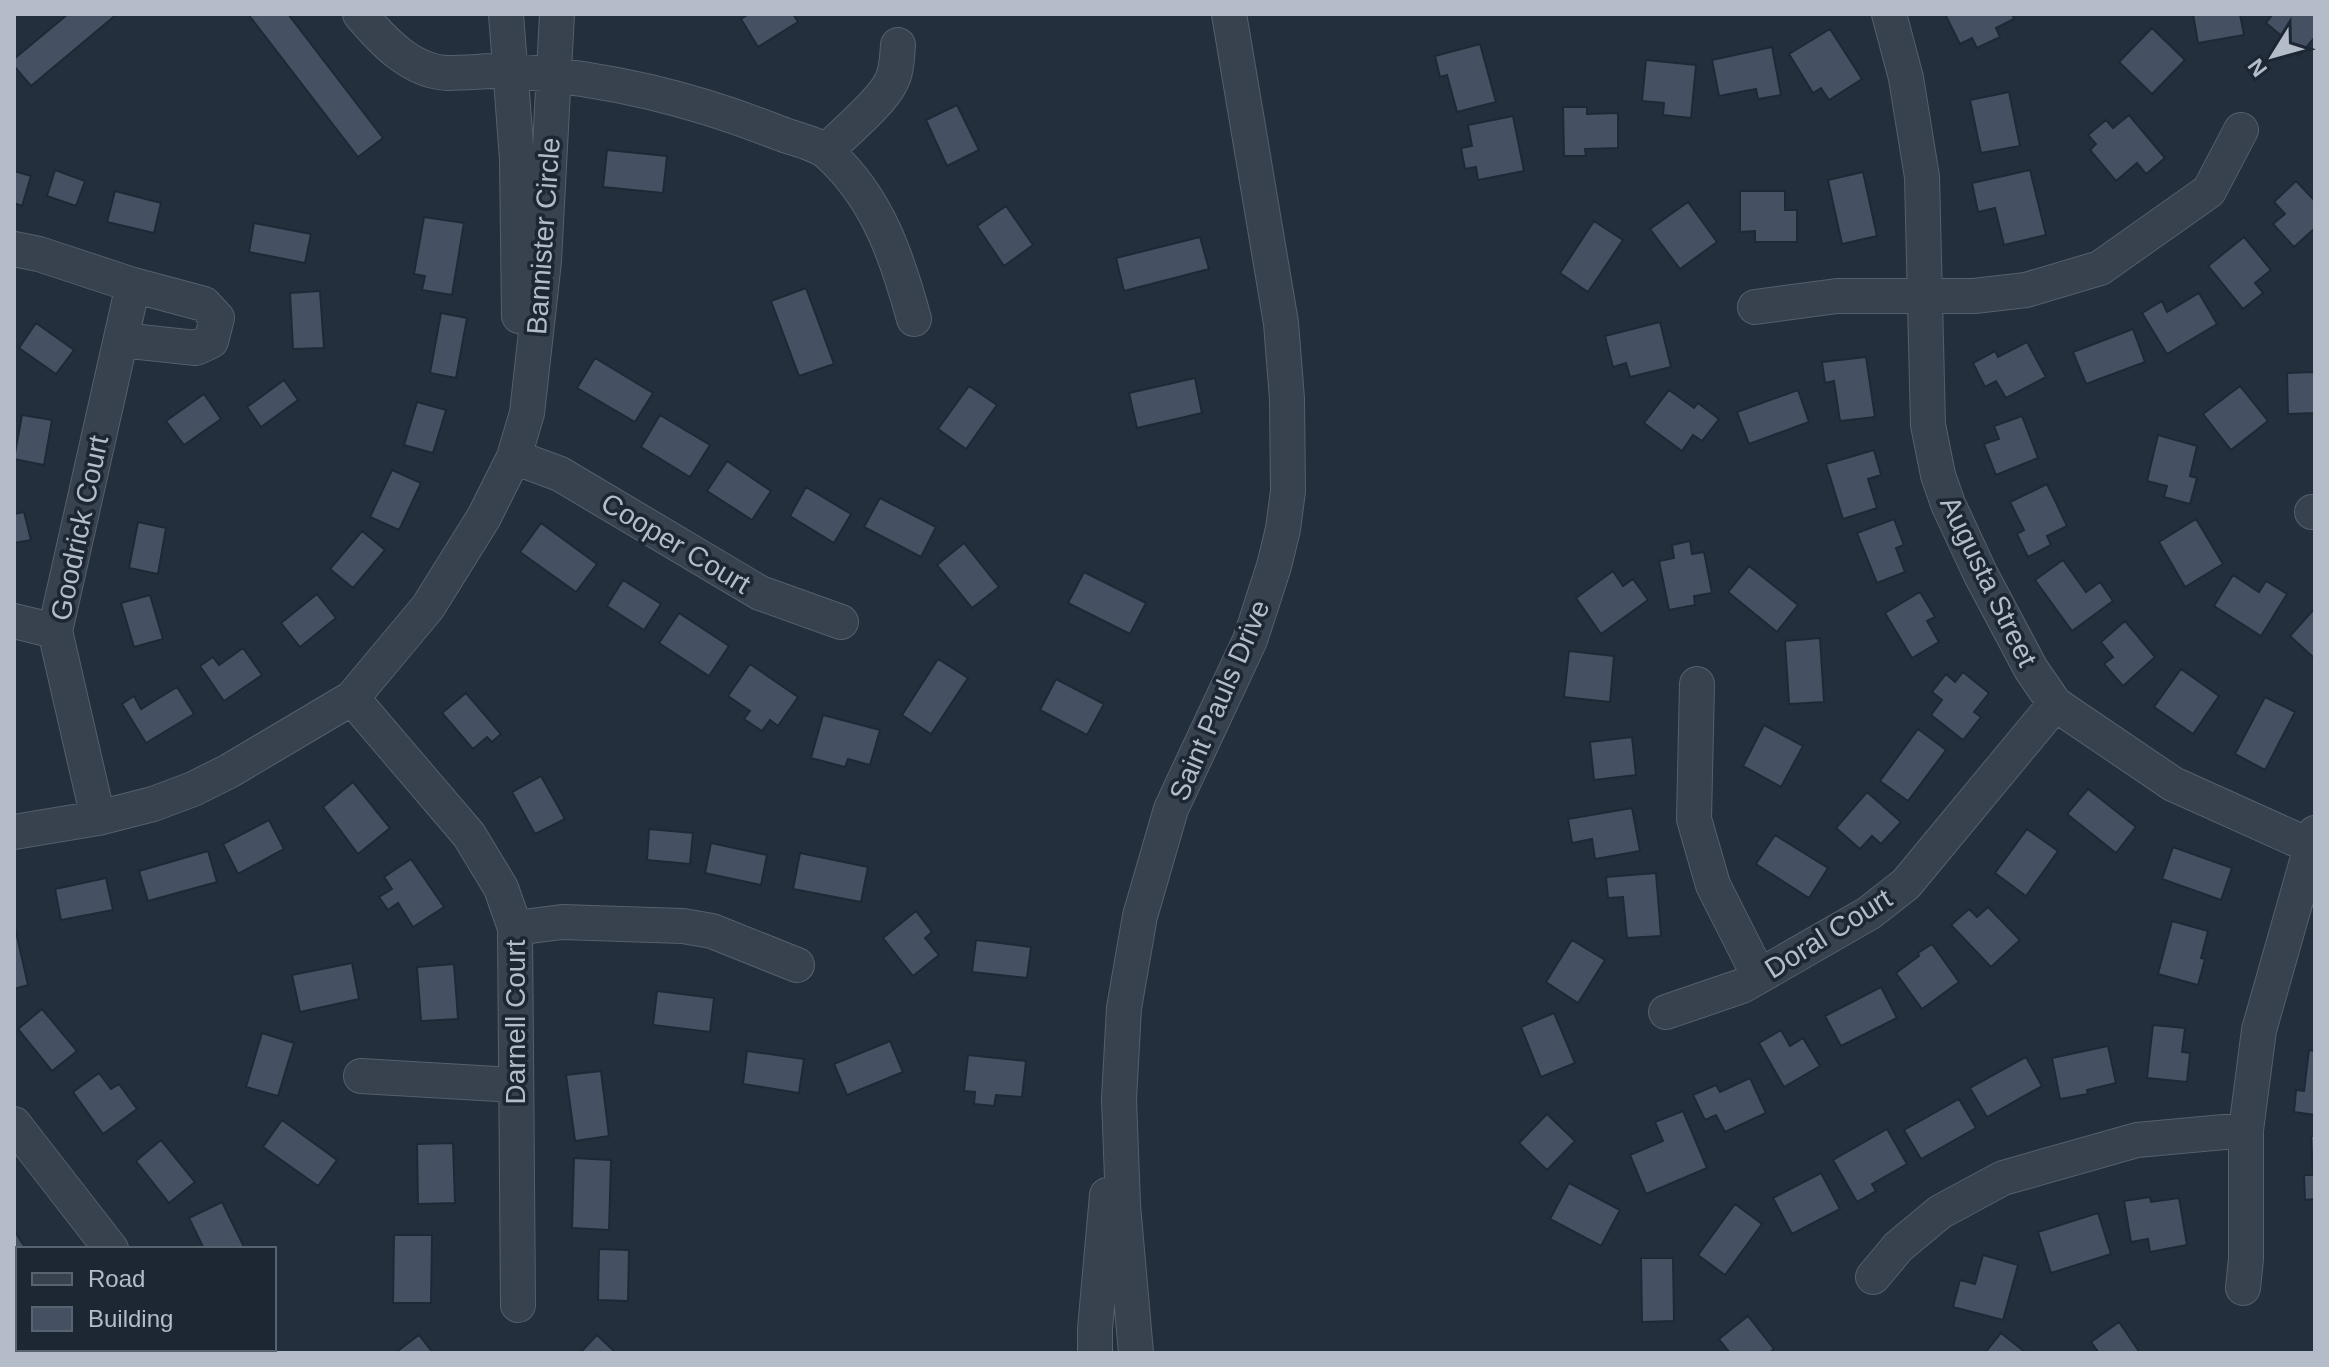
<svg xmlns="http://www.w3.org/2000/svg" width="2329" height="1367" font-family="Helvetica,sans-serif">
  <style>
    .building { fill: #455162; stroke: #1f2835; stroke-width: 2 }
    .lines { fill: none; stroke-linecap: round; stroke-linejoin: round }
    .minor-casing { stroke: #565f6c; stroke-width: 36 }
    .minor { stroke: #38414e; stroke-width: 34 }
    .labels { text-anchor: middle; stroke-width: 7; stroke-linejoin: round; paint-order: stroke }
    .street-label { font-size: 28px; fill: #b4bcc9; stroke: #1d2633 }
  </style>
  <rect width="100%" height="100%" fill="#242f3e"/>
  <path class="building" d="M68,14H117L31,86L14,66V59Z
    M248,14H288L383,138L358,157Z
    M749,14H793L798,22L758,47L741,19Z
    M1945,14H2012L2014,19L1996,28L2000,37L1977,48L1972,38L1960,44Z
    M2193,14H2240L2244,35L2198,43Z
    M2273,14H2315V37L2299,56L2280,40L2283,37L2266,23Z
    M2152,28L2185,60L2152,94L2119,62Z
    M1830,29L1862,79L1829,100L1821,88L1813,93L1789,54Z
    M1480,44L1496,102L1457,112L1447,75L1440,77L1435,56Z
    M1772,47L1781,95L1758,99L1756,89L1719,96L1712,60Z
    M1646,60L1696,65L1691,118L1663,115L1664,103L1642,101Z
    M2009,92L2020,146L1981,153L1970,100Z
    M957,105L979,150L947,166L926,120Z
    M1563,107H1587V114L1618,113V148L1585,149L1586,156H1564Z
    M2129,115L2165,158L2146,174L2137,163L2116,181L2090,150L2096,144L2088,135L2106,120L2113,128Z
    M1513,116L1524,171L1478,180L1476,167L1465,169L1461,148L1472,146L1468,125Z
    M607,150L667,156L663,193L603,187Z
    M55,170L85,181L76,206L47,196Z
    M2030,170L2046,235L2004,245L1995,208L1978,212L1972,183Z
    M14,171L31,176L22,206L14,203Z
    M1863,172L1877,236L1842,244L1828,180Z
    M2296,181L2315,201V228L2294,247L2273,224L2285,214L2274,202Z
    M115,191L161,203L154,233L107,222Z
    M1740,191H1785V210H1797V242H1755V231L1740,232Z
    M1688,202L1717,242L1680,269L1650,229Z
    M1006,206L1033,245L1004,266L977,226Z
    M424,217L464,223L452,295L422,290L425,276L414,274Z
    M1594,221L1623,240L1588,292L1560,273Z
    M254,223L311,234L305,263L249,252Z
    M1200,237L1209,269L1124,291L1116,258Z
    M2244,237L2271,270L2255,283L2263,293L2243,309L2208,266Z
    M806,288L834,364L799,376L771,301Z
    M320,291L324,348L293,349L290,293Z
    M2199,293L2217,324L2167,354L2142,313L2162,301L2167,312Z
    M441,313L467,318L456,378L430,373Z
    M1660,322L1671,367L1630,377L1626,363L1613,367L1605,336Z
    M36,323L74,350L56,374L19,348Z
    M2133,329L2145,362L2086,384L2073,352Z
    M2027,342L2046,377L2006,398L1996,381L1985,387L1973,363L1995,351L1998,357Z
    M1866,357L1875,417L1840,421L1834,381L1825,383L1822,362Z
    M595,358L653,393L635,422L577,388Z
    M2315,372V413L2288,414L2287,373Z
    M1195,378L1202,413L1137,428L1129,393Z
    M284,380L298,400L261,427L247,407Z
    M969,386L997,405L966,449L938,429Z
    M2240,386L2268,421L2231,450L2203,414Z
    M1669,390L1694,408L1698,403L1719,419L1702,441L1693,435L1682,451L1644,423Z
    M1798,390L1809,422L1749,444L1737,412Z
    M204,394L221,419L184,445L166,421Z
    M417,402L446,410L433,453L404,445Z
    M22,415L52,420L44,465L14,459Z
    M660,415L710,445L690,477L641,447Z
    M2022,416L2038,458L1996,475L1984,444L1999,439L1994,426Z
    M2158,435L2197,446L2190,476L2197,478L2190,504L2164,497L2167,486L2147,481Z
    M1874,450L1881,475L1868,479L1877,508L1843,519L1826,464Z
    M727,461L771,491L752,520L707,491Z
    M392,470L421,483L399,530L370,517Z
    M2047,484L2067,526L2047,536L2051,545L2028,557L2017,534L2024,530L2010,502Z
    M806,487L851,514L834,543L790,516Z
    M880,498L936,527L921,557L864,527Z
    M24,512L31,540L14,543V514Z
    M1894,519L1904,545L1896,548L1905,572L1877,583L1857,533Z
    M2196,519L2223,564L2185,587L2159,542Z
    M138,522L166,528L158,574L129,568Z
    M541,523L597,564L576,592L520,552Z
    M362,531L385,550L353,588L330,569Z
    M1690,541L1692,554L1704,552L1712,593L1694,596L1695,605L1669,610L1659,561L1674,558L1672,545Z
    M964,543L999,587L972,608L937,565Z
    M2063,560L2086,592L2100,582L2113,601L2072,631L2035,580Z
    M1749,566L1798,605L1777,632L1728,592Z
    M1613,571L1623,586L1633,579L1648,600L1601,634L1576,598Z
    M1084,572L1146,603L1130,634L1068,603Z
    M2233,575L2259,592L2266,581L2287,594L2261,636L2214,606Z
    M623,580L661,604L644,630L607,606Z
    M1920,592L1935,617L1927,621L1939,642L1912,658L1885,613Z
    M317,594L336,618L300,647L281,623Z
    M150,595L163,639L134,647L121,603Z
    M2315,608V657L2314,658L2290,636Z
    M679,613L729,646L709,676L659,643Z
    M2125,621L2155,657L2123,686L2104,664L2113,657L2101,642Z
    M1820,638L1824,702L1789,704L1785,641Z
    M243,648L262,675L224,701L200,666L213,657L219,665Z
    M1569,651L1614,656L1610,702L1564,697Z
    M938,659L968,678L931,734L902,715Z
    M750,664L798,697L778,726L770,720L762,731L744,719L750,711L728,696Z
    M2181,669L2219,696L2193,734L2154,707Z
    M1963,672L1989,693L1974,712L1981,717L1963,740L1931,715L1942,700L1932,692L1946,674L1955,682Z
    M1056,679L1104,704L1087,735L1040,710Z
    M177,687L194,714L146,743L122,704L134,696L141,709Z
    M466,693L501,734L492,742L487,737L473,749L442,713Z
    M2265,697L2295,712L2265,770L2235,754Z
    M823,715L880,730L870,765L848,759L845,767L811,758Z
    M1764,725L1803,746L1781,787L1743,766Z
    M1918,729L1946,750L1908,801L1880,781Z
    M1632,737L1636,775L1594,780L1590,742Z
    M541,776L565,819L535,834L512,792Z
    M353,782L390,828L358,854L323,807Z
    M2088,789L2136,827L2116,853L2067,814Z
    M1867,792L1901,822L1881,844L1872,836L1860,849L1836,828Z
    M1632,808L1640,851L1595,859L1592,839L1572,843L1568,819Z
    M269,820L284,849L238,874L223,844Z
    M649,829L693,833L690,864L647,860Z
    M2027,829L2058,851L2026,896L1995,873Z
    M1775,835L1828,868L1809,898L1756,864Z
    M711,843L767,855L761,885L705,873Z
    M2173,847L2232,868L2221,900L2162,879Z
    M208,851L217,882L148,901L139,871Z
    M800,853L868,867L861,902L793,889Z
    M411,859L444,907L413,927L398,903L388,910L379,897L392,889L384,877Z
    M1656,873L1661,936L1627,938L1623,897L1608,898L1606,877Z
    M106,878L113,910L61,920L55,889Z
    M1988,907L2020,940L1991,967L1951,925L1969,909L1977,917Z
    M916,911L932,932L925,938L939,955L913,976L883,938Z
    M2172,921L2208,931L2201,958L2205,959L2198,985L2158,974Z
    M14,923L28,985L14,989Z
    M976,940L1031,947L1027,978L972,972Z
    M1572,940L1605,960L1578,1003L1546,982Z
    M1932,944L1959,982L1922,1009L1896,973L1919,956L1918,953Z
    M352,963L359,999L300,1012L292,975Z
    M454,964L458,1019L421,1021L417,967Z
    M1881,987L1897,1018L1841,1046L1825,1016Z
    M657,991L714,998L710,1032L653,1025Z
    M42,1009L77,1051L52,1071L18,1029Z
    M1554,1013L1575,1063L1541,1077L1521,1027Z
    M2153,1025L2185,1028L2182,1052L2190,1053L2187,1082L2147,1078Z
    M1781,1030L1790,1046L1803,1038L1820,1066L1784,1087L1759,1043Z
    M262,1033L294,1043L278,1096L246,1087Z
    M890,1041L903,1072L847,1095L834,1064Z
    M2108,1046L2116,1083L2087,1090L2088,1094L2060,1099L2052,1058Z
    M2309,1050L2315,1051V1115L2294,1112L2296,1090L2304,1091Z
    M747,1051L804,1059L799,1093L743,1084Z
    M968,1055L1026,1061L1022,1097L996,1095L994,1106L974,1104L975,1092L964,1091Z
    M2026,1057L2042,1086L1987,1117L1970,1088Z
    M601,1071L609,1136L575,1141L566,1075Z
    M99,1073L111,1089L119,1084L137,1109L103,1134L73,1092Z
    M1750,1078L1766,1113L1725,1132L1716,1115L1705,1120L1693,1095L1716,1085L1720,1092Z
    M1959,1099L1976,1128L1921,1159L1904,1130Z
    M1683,1111L1707,1168L1646,1194L1630,1155L1663,1141L1655,1122Z
    M1547,1114L1575,1141L1547,1170L1519,1143Z
    M282,1120L337,1160L318,1186L263,1147Z
    M1887,1129L1907,1164L1872,1184L1876,1191L1857,1202L1833,1160Z
    M2311,1136H2315V1199L2305,1200L2304,1175H2313Z
    M161,1140L195,1182L169,1203L136,1161Z
    M453,1143L455,1203L418,1204L417,1144Z
    M574,1158L611,1160L609,1230L572,1228Z
    M1821,1173L1840,1209L1792,1234L1773,1198Z
    M1569,1183L1620,1210L1601,1246L1550,1219Z
    M2150,1197L2151,1202L2179,1198L2187,1245L2150,1252L2148,1239L2131,1242L2124,1201Z
    M222,1202L244,1247L240,1249H204L189,1218Z
    M1735,1204L1762,1224L1725,1275L1698,1255Z
    M2098,1213L2111,1254L2051,1273L2038,1232Z
    M14,1230L26,1249H18V1297L14,1299Z
    M394,1235H432L431,1303H393Z
    M599,1249L629,1250L628,1301L598,1300Z
    M1983,1255L2018,1265L2003,1320L1953,1307L1960,1280L1975,1284Z
    M1641,1258H1673L1674,1321L1642,1322Z
    M1748,1316L1774,1349L1769,1353H1730L1719,1339Z
    M2119,1322L2140,1353H2099L2091,1342Z
    M2001,1333L2026,1353H1985Z
    M18,1334V1349H76L79,1353H14V1337Z
    M419,1335L433,1353H395Z
    M597,1335L616,1353H580Z
    M204,1349H229L227,1353H212Z"/>
  <g class="lines">
    <g class="minor-casing">
      <path id="minor" d="M360,14C382,40 411,72 448,73C470,73 493,70 515,71C609,79 691,98 779,133C794,139 817,143 829,154C878,199 897,257 914,319
        M506,14L517,159L519,316
        M1889,14L1906,78L1922,177L1928,425L1938,475L1948,504L1981,575L2031,669L2055,704L2173,784L2315,848
        M826,151C843,134 882,102 891,82C897,71 897,57 898,45
        M14,249L39,254L133,285L204,304L217,318L211,341L196,348L121,340
        M1755,307L1837,296H1974L2026,290L2100,268L2209,191L2241,130
        M514,457L560,474L760,593L841,622
        M2312,512H2315
        M14,621L55,631
        M1697,684L1694,819L1713,885L1759,976
        M352,698L469,835L501,888L515,928L518,1305
        M98,818L55,631L133,285
        M14,832L98,818L153,804L193,789L229,771L352,698L428,607L484,517L514,457L527,413L544,261L557,14
        M515,928L562,922L683,926L712,931L797,965
        M1666,1012L1742,986L1869,913L1906,884L2055,704
        M361,1076L515,1085
        M14,1124L111,1249
        M1873,1277L1898,1247L1940,1212L2003,1178L2137,1140L2246,1130
        M2243,1288L2246,1259V1130L2259,1030L2315,833
        M1095,1353V1329L1107,1195
        M1136,1353L1123,1205L1119,1099L1124,1008L1140,916L1171,809L1250,640L1274,566L1283,529L1288,491L1287,399L1281,323L1229,14"/>
    </g>
    <use href="#minor" class="minor"/>
  </g>
  <g class="labels">
    <g class="street-label">
      <text transform="translate(543 236) rotate(-86)" y="10">Bannister Circle</text>
      <text transform="translate(79 528) rotate(-78)" y="10">Goodrick Court</text>
      <text transform="translate(676 543) rotate(31)" y="10">Cooper Court</text>
      <text transform="translate(1989 581) rotate(64)" y="10">Augusta Street</text>
      <text transform="translate(1219 700) rotate(-67)" y="10">Saint Pauls Drive</text>
      <text transform="translate(1828 933) rotate(-32)" y="10">Doral Court</text>
      <text transform="translate(515 1022) rotate(-90)" y="10">Darnell Court</text>
    </g>
  </g>
  <rect width="2329" height="1367" fill="none" stroke="#b4bcc9" stroke-width="32"/>
  <rect x="16" y="1247" width="260" height="104" fill="#1d2633" stroke="#59626f" stroke-width="2"/>
  <rect x="32" y="1273" width="40" height="12" fill="#38414e" stroke="#59626f" stroke-width="2"/>
  <text x="88" y="1287" font-size="24" fill="#b4bcc9">Road</text>
  <rect x="32" y="1307" width="40" height="24" fill="#455162" stroke="#59626f" stroke-width="2"/>
  <text x="88" y="1327" font-size="24" fill="#b4bcc9">Building</text>
  <g transform="translate(2273 56) rotate(233)" stroke="#1d2633" stroke-width="6" paint-order="stroke">
  <path d="M0-6L14 30L0 20L-14 30Z" fill="#b4bcc9"/>
  <text y="-12" font-size="22" font-weight="bold" text-anchor="middle" fill="#b4bcc9">N</text>
  </g>
</svg>
